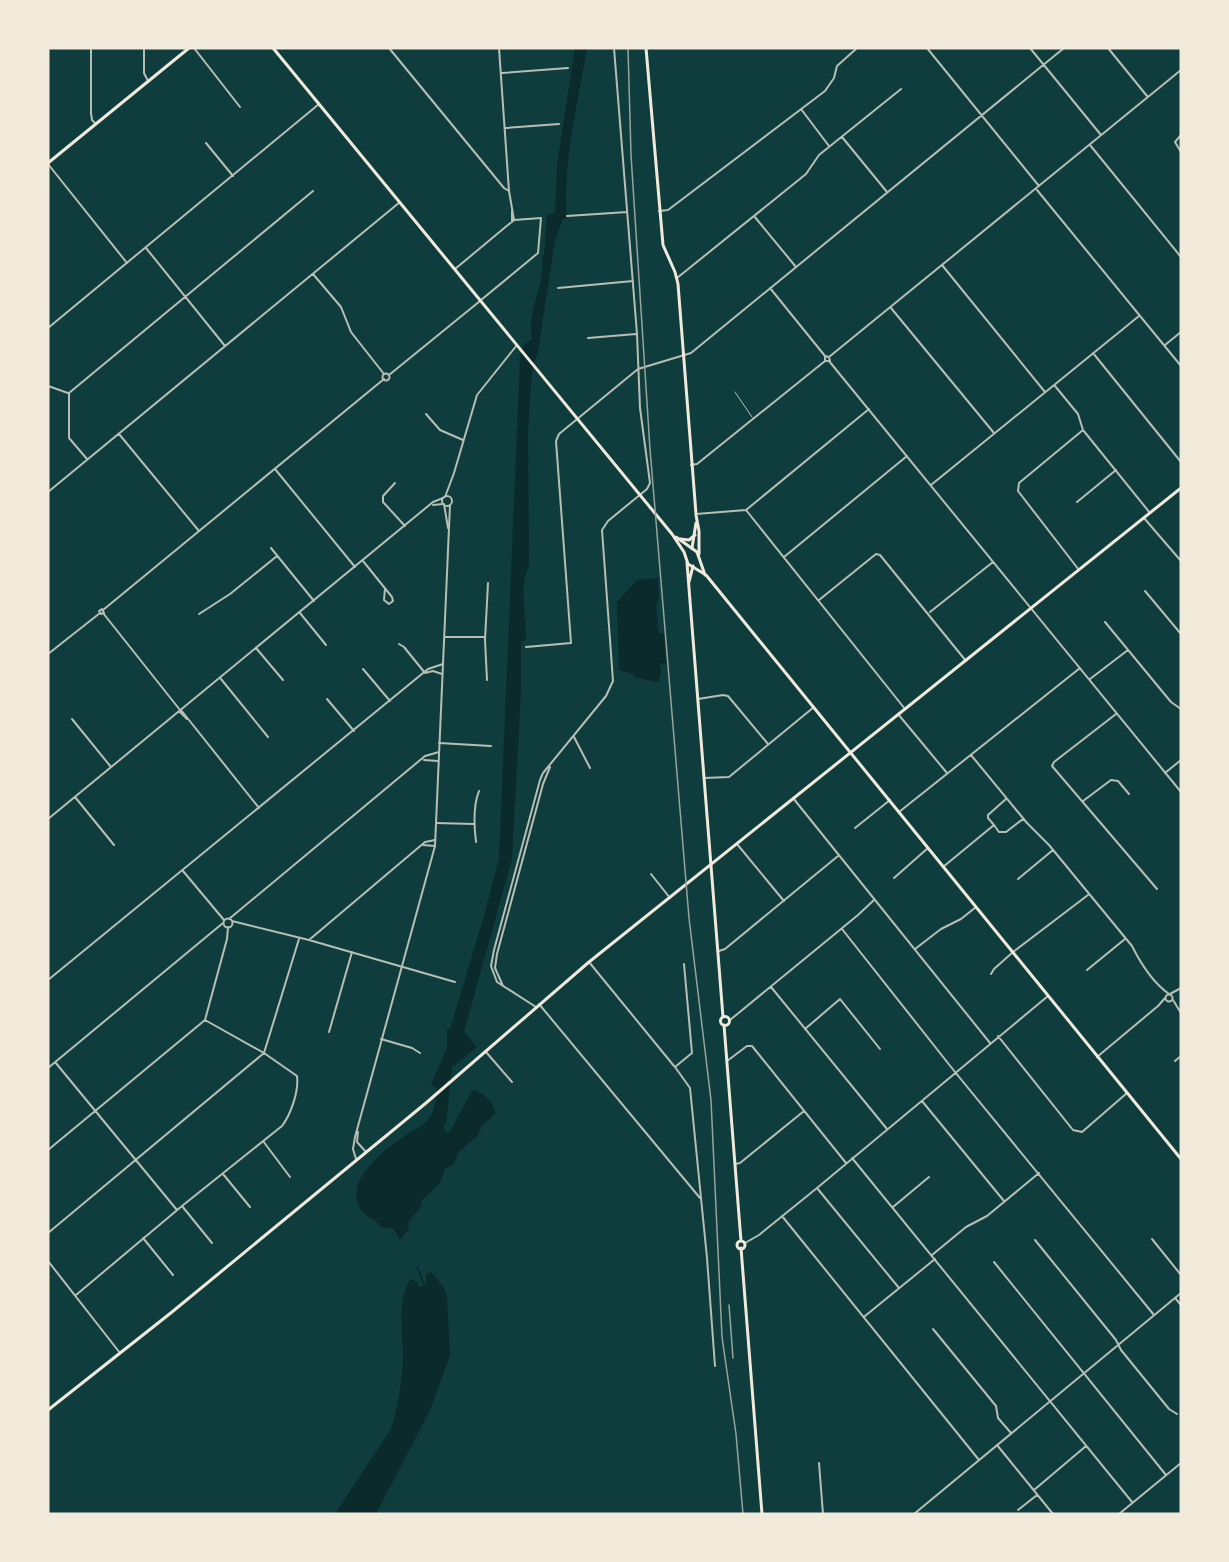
<svg xmlns="http://www.w3.org/2000/svg" width="1229" height="1562" font-family="Signika,sans-serif">
  <style>
    .water { fill: #0a2a2b }
    .lines { fill: none; stroke-linecap: round; stroke-linejoin: round }
    .stream { stroke: #0a2a2b; stroke-width: 1.5 }
    .service { stroke: #b8beb3; stroke-width: 1 }
    .minor { stroke: #b8beb3; stroke-width: 2 }
    .tertiary { stroke: #b8beb3; stroke-width: 2 }
    .secondary { stroke: #f1e9da; stroke-width: 3 }
    .primary { stroke: #f1e9da; stroke-width: 3 }
    .rail { stroke: #97a49c; stroke-width: 1.5 }
  </style>
  <rect width="100%" height="100%" fill="#0f3d3e"/>
  <path class="water" d="M575,48H587C578,104 562,162 567,218L563,219L555,240L538,352L532,370L528,432L529,565C519,587 526,616 526,640L521,642V691L512,859L464,1032L477,1047L452,1067L446,1124L443,1123L445,1131L449,1133L472,1091L475,1090C485,1095 495,1102 495,1114L481,1127L477,1136L460,1151L453,1165L445,1169L440,1183L421,1201V1207L409,1221L408,1230L400,1240L394,1229L381,1227L374,1219C367,1218 361,1211 358,1204C347,1176 389,1147 409,1133C415,1129 423,1126 428,1120C435,1111 436,1101 437,1089L431,1084L447,1048V1029H450L484,916L499,858L520,358L524,345L531,340C532,332 530,323 532,315C536,295 545,277 542,256L544,255L547,215L555,213L557,164Z
    M658,578L659,597L656,606L659,633H664L666,663L660,664L661,674L658,682L636,678L633,674L619,670L617,602L637,580Z
    M431,1272L442,1285L447,1295L450,1355L430,1410L376,1514H335L391,1429C398,1407 402,1381 403,1358C403,1335 396,1298 411,1279L417,1282L419,1287L426,1285V1274Z"/>
  <g class="lines">
    <path class="stream" d="M417,1267L425,1287"/>
    <path class="service" d="M735,392L752,417"/>
    <path class="minor" d="M91,48V113L92,120L96,124
      M144,48V73L148,81
      M194,48L240,107
      M389,48L504,188L509,191
      M499,48L509,191L514,220
      M927,48L1039,186
      M1030,48L1101,135
      M1108,48L1147,96
      M502,73L568,68
      M801,109L829,146
      M506,128L559,124
      M1181,135L1175,142L1181,152
      M842,137L887,192
      M206,143L233,176
      M1090,145L1181,257
      M48,164L127,263
      M1037,190L1181,366
      M512,211V222
      M659,211L668,210L825,91L834,78L837,66L857,48
      M567,216L627,212
      M754,216L796,267
      M146,248L225,346
      M942,265L1045,392
      M455,269L514,220L541,218L538,253L481,300
      M313,274L341,307L351,332L384,374
      M677,278L806,174L819,155L901,89
      M558,288L633,281
      M770,288L825,356
      M891,308L994,433
      M48,328L319,104
      M588,338L636,334
      M1165,345L1181,332
      M1093,353L1181,462
      M829,357L830,361H825V356L829,357L1181,70
      M829,361L1181,792
      M48,386L68,393
      M1055,386L1078,414L1083,430L1150,513
      M426,414L440,430L463,440
      M119,434L199,531
      M87,459L69,438V393L313,191
      M691,465L697,464L825,361
      M275,469L355,567
      M395,483L383,496V502L405,526
      M931,485L1139,316
      M48,492L400,202
      M1077,502L1116,470
      M433,505L443,504
      M746,510L905,709
      M696,514L746,510L869,409
      M1144,518L1181,561
      M271,548L314,601
      M784,557L907,456
      M363,561L392,597L393,601L389,604L384,600L385,588
      M1079,570L1018,491L1019,483L1083,430
      M1145,591L1181,634
      M819,600L876,554L880,555L966,661
      M930,612L993,562
      M103,613L180,710
      M300,613L326,645
      M199,614L230,594L277,556
      M1105,622L1171,702L1181,709
      M445,637H484
      M399,644L404,647L425,673
      M526,647L571,643L556,441L559,434L638,369L691,353L1064,48
      M256,648L283,680
      M363,669L390,701
      M425,673L433,671L442,674
      M221,679L268,737
      M1090,679L1128,650
      M487,680L485,640L488,583
      M327,699L354,731
      M698,699L723,695L728,696L768,744
      M181,710L259,808
      M179,711L187,719
      M898,714L947,773
      M1116,714L1054,762L1052,766L1157,889
      M72,719L111,767
      M574,737L590,768
      M439,743L491,746
      M971,755L1027,823L1049,845L1132,946C1141,964 1152,982 1169,994
      M424,760L438,761
      M1165,773L1181,760
      M704,778L729,777L814,707
      M75,797L114,845
      M793,798L990,1043
      M1083,801L1111,780L1118,781L1129,794
      M899,812L1080,668
      M48,819L433,502L443,498
      M436,823L474,824
      M994,825L988,818V815L1006,799
      M855,828L890,800
      M476,842C474,826 473,806 479,791
      M737,844L784,901
      M423,845L435,846
      M943,867L994,825L999,832H1006L1023,819
      M183,871L224,920
      M651,874L670,898
      M894,878L928,848
      M1018,879L1053,850
      M223.5 923a4.5 4.5 0 1 1 9 0a4.5 4.5 0 1 1-9 0Z
      M229,919L425,756L439,752
      M232,921L309,940L455,982
      M842,929L955,1072L1154,1315
      M309,940L425,842L435,840
      M915,949L941,929L961,919L976,907
      M719,951L725,949L838,856
      M589,962L674,1066
      M684,964L692,1053L675,1067L690,1088L707,1258L715,1366
      M1087,970L1125,939
      M991,974L994,969L1013,952L1088,895
      M48,980L428,669L443,664
      M503,986L495,968L497,954L543,784L550,767
      M771,987L887,1129
      M1170,994L1181,988
      M1165.5 998a3.5 3.5 0 1 1 7 0a3.5 3.5 0 1 1-7 0Z
      M1173,1000L1181,1013
      M539,1004L700,1198
      M536,1007L497,982L491,966L494,950L540,780L543,773L606,696L613,681L602,530L608,521L647,489L650,483L640,408L637,334L614,48
      M730,1020L858,915L874,900
      M805,1029L840,999L880,1049
      M329,1032L352,952
      M998,1036L1073,1130L1082,1132L1127,1093
      M381,1039L412,1048L420,1053
      M486,1052L512,1082
      M1097,1057L1158,1006L1165,998
      M727,1061L747,1046H752L846,1163
      M1175,1061L1181,1056
      M55,1062L177,1210
      M48,1068L223,923
      M922,1101L1004,1201
      M263,1141L290,1177
      M48,1150L205,1020L227,939L228,927
      M852,1158L1132,1502
      M735,1164L740,1163L804,1111
      M223,1174L250,1207
      M817,1188L899,1288
      M182,1206L212,1243
      M893,1207L929,1177
      M782,1216L979,1460
      M48,1233L264,1053L299,939
      M143,1238L173,1275
      M1152,1239L1181,1275
      M1035,1240L1116,1340L1121,1350L1169,1409L1177,1414
      M745,1243L759,1235L817,1188L1048,996
      M932,1255L966,1227L987,1216L1039,1173
      M48,1261L120,1353
      M994,1262L1166,1475
      M76,1295L182,1206L282,1126C291,1114 299,1091 297,1076L264,1053L205,1020
      M1175,1298L1181,1305
      M865,1316L935,1259
      M933,1329L996,1406L998,1418L1011,1433
      M997,1445L1053,1514
      M819,1463L823,1514
      M1034,1490L1086,1446
      M1018,1510L1037,1495
      M1119,1514L1181,1463"/>
    <path class="tertiary" d="M382.5 377a3.5 3.5 0 1 1 7 0a3.5 3.5 0 1 1-7 0Z
      M389,375L480,301
      M442 501a5 5 0 1 1 10 0a5 5 0 1 1-10 0Z
      M445,497L454,473L477,395L517,345
      M444,504L448,528
      M102,609L104,613L101,614L99,611Z
      M103,610L384,379
      M48,654L100,613
      M358,1132L357,1142L366,1152
      M356,1159L353,1149L355,1137L435,846L450,505
      M914,1514L1181,1293"/>
    <path class="secondary" d="M646,48L663,245L675,272L678,284L696,514
      M696,515L699,531V554
      M680,539L689,540L695,535
      M692,548L696,523
      M687,563L723,1017
      M689,582L693,566
      M720.5 1021a4.5 4.5 0 1 1 9 0a4.5 4.5 0 1 1-9 0Z
      M724,1025L741,1241
      M737 1245a4 4 0 1 1 8 0a4 4 0 1 1-8 0Z
      M741,1248L762,1514
      M48,1410L172,1312L426,1103L589,962L1181,488"/>
    <path class="primary" d="M273,48L672,534L684,552L688,564L706,575L1181,1159
      M48,163L189,48
      M676,537L697,552L705,575"/>
    <path class="rail" d="M628,48L631,155L650,449L689,918L711,1100L722,1337L736,1434L743,1514
      M729,1305L733,1358"/>
  </g>
  <rect width="1229" height="1562" fill="none" stroke="#f1e9da" stroke-width="99"/>
</svg>
